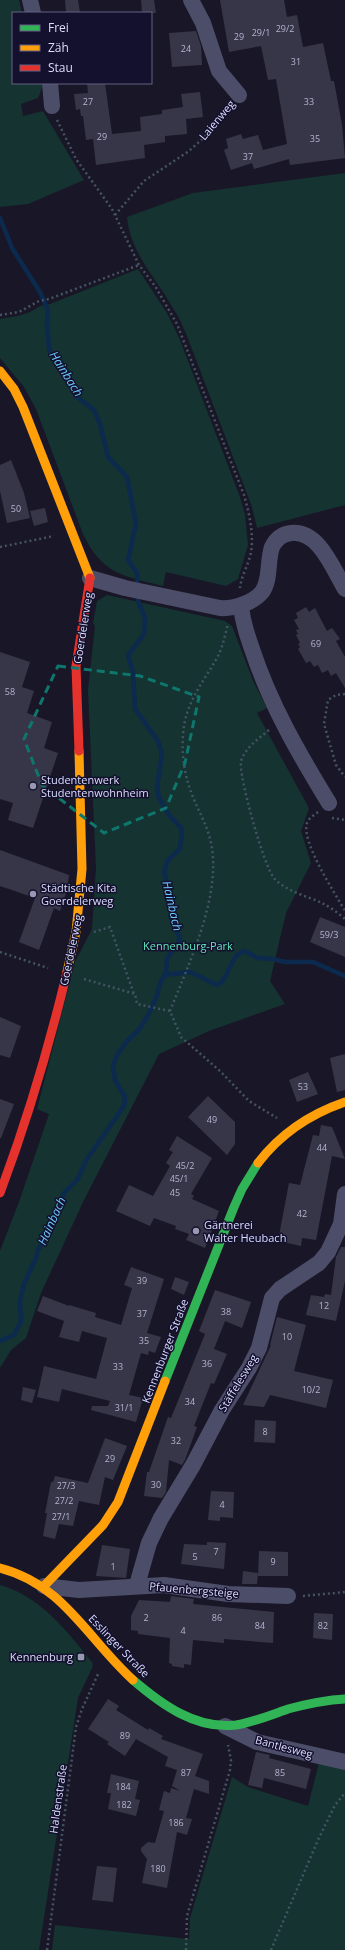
<svg xmlns="http://www.w3.org/2000/svg" width="345" height="1950" font-family="'Open Sans',sans-serif">
  <style>
    .green { fill: #143331 }
    .lines { fill: none; stroke-linecap: round; stroke-linejoin: round }
    .stream { stroke: #0c294e; stroke-width: 4.5 }
    .building { fill: #373648 }
    .path { stroke: #445462; stroke-width: 2.5; stroke-dasharray: 2 3; stroke-linecap: butt }
    .street { stroke: #4c4d68; stroke-width: 16 }
    .fast { stroke: #30b455; stroke-width: 9 }
    .slow { stroke: #ff9f0a; stroke-width: 9 }
    .jam { stroke: #e5322d; stroke-width: 9 }
    .marked { fill: none; stroke: #0f766e; stroke-width: 3; stroke-dasharray: 8 5; stroke-linejoin: round }
    .poi-dot { fill: #9898b3; stroke: #13112d; stroke-width: 1.5 }
    .labels { text-anchor: middle; stroke-width: 3; stroke-linejoin: round; paint-order: stroke }
    .number-label { font-size: 9px; fill: #b4b3d1 }
    .street-label { font-size: 11px; fill: #ddf; stroke: #13112d }
    .poi-label { font-size: 11px; fill: #ddf; stroke: #13112d; text-anchor: start }
    .park-label { font-size: 11px; fill: #62e6b9; stroke: #13112d }
    .water-label { font-size: 12px; font-style: italic; fill: #6bc8ff; stroke: #13112d }
  </style>
  <rect width="100%" height="100%" fill="#191727"/>
  <path class="green" d="M0,0H19L22,13H13V83H44L38,98L21,104L23,116L43,111L84,180L28,204L0,207Z
    M345,173V505L257,528L252,507L187,336C183,327 179,317 173,308C156,278 130,252 127,217L193,193Z
    M138,269L167,313L180,340L240,497L245,515L248,545L238,579L226,586L166,572L163,586C123,576 102,574 83,534L36,409L24,387L0,358V319C11,317 22,316 32,311C40,306 40,305 50,304Z
    M107,595L225,621L232,626L254,683L267,708L257,713L309,808L301,831L311,863L286,913L270,981L285,1004L209,1031L159,1054L84,1200L41,1293L26,1338L11,1350L0,1368V1251L19,1202L49,1114L37,1109L75,962L92,929L96,868L88,690L95,626L93,623L97,601Z
    M0,1585C40,1596 67,1631 92,1662L93,1666L78,1698L39,1950H0Z
    M319,1763L345,1766V1950H52L55,1925L189,1939L190,1918L232,1777L248,1787L308,1806Z"/>
  <g class="lines">
    <path class="stream" d="M0,218L12,248L40,292L48,310L47,324L49,349L77,397L94,410L100,424L108,457L127,477L136,524L128,560L137,573L138,601L145,618L144,634L128,655L133,672L135,709L158,741L162,754L157,787L159,798L169,815L182,829L180,849L168,860L164,872L173,906L174,923L180,939L167,959L166,972L161,981L156,998L147,1017L138,1031L127,1041L117,1055L113,1065L115,1080L125,1097L124,1106L87,1159L77,1180L64,1193L50,1230L38,1250L36,1258L24,1284L20,1302L21,1321L14,1335L0,1341
      M165,975L190,972L217,985C230,979 229,956 244,951L258,958L273,959L285,962H313L345,976"/>
  </g>
  <path class="building" d="M65,0H78L80,13H66Z
    M141,0H154L156,13H142Z
    M220,0H284L287,17L297,15L303,47L323,43L331,81H334L342,125L345,158L290,165L289,159L254,169L252,163L231,170L224,150L228,148L226,139L241,134L243,139L258,135L263,150L287,144L276,79L268,80L261,46L229,52Z
    M196,31L201,46L202,65L172,67L169,33Z
    M87,83H105L112,134L141,131L140,117L162,114V110L183,107L181,94L200,92L203,117L186,119L187,134L165,136V142L144,145L145,158L96,165L93,139L86,140L83,116H81L80,109L76,110L74,94L88,93Z
    M11,460L24,493L30,518L7,523L0,491V465Z
    M45,508L48,522L34,526L30,511Z
    M306,607L309,612L315,608L327,631L332,628L340,639L336,641L345,657V688L336,673L331,676L328,670L322,673L318,665L314,667L310,661L306,663L298,649L300,647L298,644L300,643L296,635L298,634L296,630L299,629L294,620L298,618L296,613Z
    M0,652L30,662L22,687L34,691L27,713L52,722L44,748L58,753L33,828L8,820L13,803L0,799Z
    M0,850L69,875L67,890L60,911L54,908L39,950L19,942L35,898L0,886Z
    M320,917L345,927V957L310,942Z
    M0,1017L21,1026L10,1058L0,1055Z
    M345,1054V1090L337,1092L330,1058Z
    M308,1072L318,1094L297,1102L289,1080Z
    M208,1096L235,1122V1144L227,1155L188,1117Z
    M0,1099L14,1104L1,1138H0Z
    M321,1125L332,1127L345,1159L332,1156L316,1240L302,1238L301,1246L278,1241L289,1183L300,1185L313,1135L319,1136Z
    M177,1136L212,1158L191,1194L194,1196L192,1199L219,1211L205,1248L186,1240L189,1234L175,1229L176,1226L154,1218L150,1226L116,1211L129,1185L153,1196L170,1166L166,1163L173,1152L169,1150Z
    M341,1247H345V1281L336,1321L306,1315L311,1295L324,1297L325,1294L331,1295L336,1257Z
    M131,1267L164,1279L147,1333L161,1337L155,1353L149,1351L148,1355L141,1353L129,1395L143,1398L136,1422L91,1410L92,1406H108L110,1401L62,1389L59,1402L37,1397L44,1366L96,1379L107,1338L82,1331L79,1342L59,1337L64,1321L37,1311L43,1296L69,1306V1305L96,1313L95,1317L121,1325L132,1288L124,1285Z
    M175,1277L189,1282L184,1295L171,1289Z
    M215,1290L251,1302L242,1328L225,1321L214,1349L227,1354L214,1384L211,1383L194,1426L197,1427L185,1460L182,1465L169,1460L166,1492L162,1498L144,1496L147,1472H149L168,1417L171,1418L205,1334L199,1331Z
    M277,1317L306,1325L294,1371L333,1380L326,1408L270,1395L264,1407L243,1405L271,1345H270Z
    M23,1387L36,1390L32,1403L21,1400Z
    M255,1420L276,1421L275,1443L254,1442Z
    M105,1438L127,1446L113,1480L105,1477L99,1505L79,1501L73,1526L59,1524L55,1539L43,1536L47,1513H45L51,1482H53L55,1476L88,1483Z
    M211,1491L234,1492L233,1518L220,1517V1521L208,1520Z
    M207,1542L226,1543L224,1569L181,1564L184,1544L207,1545Z
    M102,1545L130,1549L126,1578L96,1576Z
    M259,1551L288,1552V1576H258Z
    M243,1571L258,1573L257,1584H242Z
    M171,1596L194,1599L193,1604L274,1612L273,1643L224,1639V1643L193,1640L191,1665L184,1664V1668L172,1666V1664L169,1663L170,1638L138,1634V1631L131,1630V1616L139,1600L170,1602Z
    M314,1613L333,1614L332,1640L313,1638Z
    M108,1699L119,1706L116,1710L148,1730L149,1728L163,1736L161,1739L203,1754L195,1776L209,1781V1794L194,1789L186,1818L192,1819L187,1835L177,1832L167,1888L142,1883L147,1859L141,1851V1848L148,1842L155,1843L164,1811L159,1810L164,1791L170,1793L171,1788L180,1791L172,1786L177,1770L165,1766L168,1757L136,1739L125,1756L107,1744L109,1742L88,1729Z
    M256,1752L270,1755L269,1758L311,1769L306,1789L264,1778L262,1788L248,1785Z
    M111,1774L139,1781L135,1799L140,1800L136,1816L108,1809L111,1793H107Z
    M97,1866L117,1868L113,1902L92,1900Z"/>
  <g class="lines">
    <path class="path" d="M57,120L76,159L112,209L139,265L155,286L177,324L244,495C249,513 254,533 251,552C249,564 241,576 240,588
      M115,215L144,181L189,151L209,133L228,106
      M0,315L19,312L39,301L49,299L139,265
      M0,547L54,536
      M345,694L336,695L328,700L324,724L336,765L345,777
      M269,730C258,739 246,747 241,761C238,774 264,867 274,878C285,891 307,896 322,903C330,907 338,913 345,919
      M318,812C314,815 309,818 307,823C301,842 335,893 345,911
      M332,818L345,820
      M94,932L110,927L134,994
      M0,952L48,968
      M84,979L135,994L137,1004L170,1011L181,1037L220,1071L249,1101L277,1118
      M170,1011C189,963 222,895 211,843C207,823 195,806 189,786C183,768 181,746 184,726C188,699 205,680 218,656C223,646 225,635 228,624
      M303,1596L345,1592
      M47,1950L76,1727L82,1709L99,1672
      M186,1950L187,1916L230,1770L231,1760L228,1745
      M271,1950L318,1840L335,1805L345,1793"/>
    <path class="street" d="M30,0L33,13
      M191,0L203,23L219,71L239,95
      M50,83L52,106
      M90,578L125,588L220,608C233,609 253,603 262,592C271,580 267,561 272,547C276,539 282,534 291,533C319,530 333,569 345,589
      M241,605C242,620 247,635 252,649C270,704 299,754 329,803
      M137,1585L149,1543L161,1518L193,1465L222,1410L249,1368L259,1348L272,1298L280,1289L319,1263L328,1252L341,1224L345,1194
      M44,1586L79,1590L164,1585L228,1594L288,1596
      M225,1726L257,1742L345,1762"/>
    <path class="fast" d="M165,1381L234,1207L242,1189L258,1163
      M133,1680C161,1704 196,1730 236,1725C254,1722 271,1715 288,1709C307,1704 326,1700 345,1699"/>
    <path class="slow" d="M0,371L14,389L23,407L90,578
      M67,972L76,932L82,869L79,751
      M258,1163C281,1133 310,1114 345,1102
      M0,1568C63,1584 87,1638 133,1680
      M44,1586L103,1525L118,1502L165,1381"/>
    <path class="jam" d="M79,751L76,666L90,578
      M0,1193C27,1121 49,1047 67,972"/>
  </g>
  <path class="marked" d="M58,666L140,676L199,697L185,763L166,808L104,833L42,785L24,739Z"/>
  <g class="poi-dot">
    <circle cx="33" cy="786" r="4"/>
    <circle cx="33" cy="894" r="4"/>
    <circle cx="196" cy="1231" r="4"/>
    <rect x="77" y="1653" width="8" height="8" rx="2"/>
  </g>
  <g class="labels">
    <g class="number-label">
      <text x="285" y="32">29/2</text>
      <text x="261" y="36">29/1</text>
      <text x="239" y="40">29</text>
      <text x="186" y="52">24</text>
      <text x="296" y="65">31</text>
      <text x="88" y="105">27</text>
      <text x="309" y="105">33</text>
      <text x="102" y="140">29</text>
      <text x="315" y="142">35</text>
      <text x="248" y="160">37</text>
      <text x="16" y="512">50</text>
      <text x="316" y="647">69</text>
      <text x="10" y="695">58</text>
      <text x="329" y="938">59/3</text>
      <text x="303" y="1090">53</text>
      <text x="212" y="1123">49</text>
      <text x="322" y="1151">44</text>
      <text x="185" y="1169">45/2</text>
      <text x="179" y="1182">45/1</text>
      <text x="175" y="1196">45</text>
      <text x="302" y="1217">42</text>
      <text x="142" y="1284">39</text>
      <text x="324" y="1309">12</text>
      <text x="226" y="1315">38</text>
      <text x="142" y="1317">37</text>
      <text x="287" y="1340">10</text>
      <text x="144" y="1344">35</text>
      <text x="207" y="1367">36</text>
      <text x="118" y="1370">33</text>
      <text x="311" y="1393">10/2</text>
      <text x="190" y="1405">34</text>
      <text x="124" y="1411">31/1</text>
      <text x="265" y="1435">8</text>
      <text x="176" y="1444">32</text>
      <text x="110" y="1462">29</text>
      <text x="156" y="1488">30</text>
      <text x="66" y="1489">27/3</text>
      <text x="64" y="1504">27/2</text>
      <text x="222" y="1508">4</text>
      <text x="61" y="1520">27/1</text>
      <text x="216" y="1555">7</text>
      <text x="195" y="1560">5</text>
      <text x="273" y="1565">9</text>
      <text x="113" y="1570">1</text>
      <text x="146" y="1621">2</text>
      <text x="217" y="1621">86</text>
      <text x="260" y="1629">84</text>
      <text x="323" y="1629">82</text>
      <text x="183" y="1634">4</text>
      <text x="125" y="1739">89</text>
      <text x="186" y="1776">87</text>
      <text x="280" y="1776">85</text>
      <text x="123" y="1790">184</text>
      <text x="124" y="1808">182</text>
      <text x="176" y="1826">186</text>
      <text x="158" y="1872">180</text>
    </g>
    <g class="street-label">
      <text transform="translate(217 120) rotate(-50)" y="4">Laienweg</text>
      <text transform="translate(83 628) rotate(-81)" y="4">Goerdelerweg</text>
      <text transform="translate(71 950) rotate(-78)" y="4">Goerdelerweg</text>
      <text transform="translate(165 1351) rotate(-69)" y="4">Kennenburger Straße</text>
      <text transform="translate(238 1383) rotate(-59)" y="4">Stäffelesweg</text>
      <text transform="translate(194 1590) rotate(5)" y="4">Pfauenbergsteige</text>
      <text transform="translate(119 1646) rotate(46)" y="4">Esslinger Straße</text>
      <text transform="translate(284 1747) rotate(15)" y="4">Bantlesweg</text>
      <text transform="translate(58 1799) rotate(-82)" y="4">Haldenstraße</text>
    </g>
    <g class="poi-label">
      <text x="41" y="784">Studentenwerk<tspan x="41" dy="13">Studentenwohnheim</tspan></text>
      <text x="41" y="892">Städtische Kita<tspan x="41" dy="13">Goerdelerweg</tspan></text>
      <text x="204" y="1229">Gärtnerei<tspan x="204" dy="13">Walter Heubach</tspan></text>
      <text x="73" y="1661" text-anchor="end">Kennenburg</text>
    </g>
    <g class="park-label">
      <text x="188" y="950">Kennenburg-Park</text>
    </g>
    <g class="water-label">
      <text transform="translate(66 374) rotate(58)" y="4">Hainbach</text>
      <text transform="translate(172 906) rotate(77)" y="4">Hainbach</text>
      <text transform="translate(52 1221) rotate(-66)" y="4">Hainbach</text>
    </g>
  </g>
  <rect x="12" y="12" width="140" height="72" fill="#13112d" stroke="#646381"/>
  <rect x="20" y="25" width="20" height="6" fill="#30b455" stroke="#646381"/>
  <text x="48" y="32" font-size="12" fill="#ddddff">Frei</text>
  <rect x="20" y="45" width="20" height="6" fill="#ff9f0a" stroke="#646381"/>
  <text x="48" y="52" font-size="12" fill="#ddddff">Zäh</text>
  <rect x="20" y="65" width="20" height="6" fill="#e5322d" stroke="#646381"/>
  <text x="48" y="72" font-size="12" fill="#ddddff">Stau</text>
</svg>
